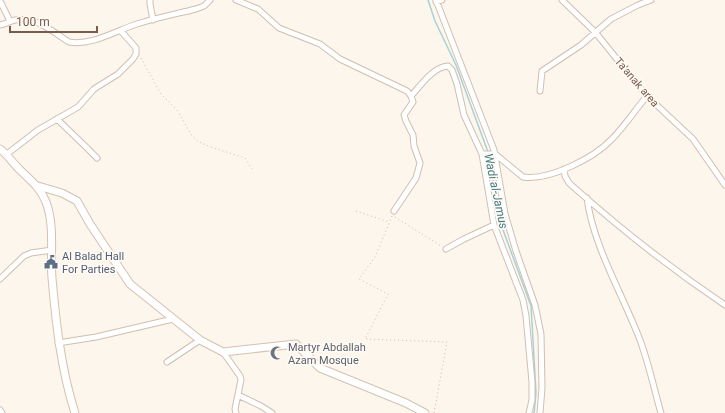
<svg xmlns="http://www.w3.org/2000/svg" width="725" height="413" font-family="Roboto,sans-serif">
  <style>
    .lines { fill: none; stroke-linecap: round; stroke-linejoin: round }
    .stream { stroke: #a5d3da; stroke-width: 1.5 }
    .street-casing { stroke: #d1beb0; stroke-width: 7 }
    .secondary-casing { stroke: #d6c0b0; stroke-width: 9 }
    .path { stroke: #d9b8a5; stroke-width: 1; stroke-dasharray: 1 3; stroke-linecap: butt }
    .street { stroke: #fff; stroke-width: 5 }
    .secondary { stroke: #fff; stroke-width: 7 }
    .labels { text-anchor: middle; stroke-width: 3.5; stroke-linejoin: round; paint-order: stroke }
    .street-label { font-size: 11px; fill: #7a5c4d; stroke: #fffaf3 }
    .service-label { font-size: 11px; fill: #4e5e75; stroke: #fffaf3; text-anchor: start }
    .worship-label { font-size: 11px; fill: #5b616d; stroke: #fffaf3; text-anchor: start }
    .water-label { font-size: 12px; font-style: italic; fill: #437c86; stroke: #fffaf3 }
  </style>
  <rect width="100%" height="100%" fill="#fdf6ec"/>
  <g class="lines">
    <path class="stream" d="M428,0L435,21L456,65L488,152
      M489,156L499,219L531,306L536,393L534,413"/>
    <g class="street-casing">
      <path id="street" d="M150,0V4L153,20
        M236,0L258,9L279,28L320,44L340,59L407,91L411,96L413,102L404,115L406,121L413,135L414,146L420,163L416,178L394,211
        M436,0L494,150L505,214L516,251L535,305L541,334L542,388L540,413
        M562,0L595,32L647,96L693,139L725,185
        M0,1L10,21
        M436,2L442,0
        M0,25C6,24 10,21 15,20C36,16 53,32 69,42C92,46 115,31 137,24C156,18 176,14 196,9L204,6L210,0
        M540,91L542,71L581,45L611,19L638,5L651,0
        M411,96C421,85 433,67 448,66L452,70L457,84L464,115L482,154L494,225L523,300L526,316L532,382V400L529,413
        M57,119L86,147L97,158
        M7,154L38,130L78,107L94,89L118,74L133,59L136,54V48L121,31
        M482,154H495L523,177C549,181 594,158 612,139C625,126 635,110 647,96
        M564,169L565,176L569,183C618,227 670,268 725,305
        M587,198C593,246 623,295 640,340C649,364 654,389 661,413
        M446,249L464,239L494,225
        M0,279L24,256L31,253L52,250
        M58,343L96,337L173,319
        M223,352L240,376L241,380L235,409L236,413
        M167,362L200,340
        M238,395L261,406L272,413
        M0,410L2,413"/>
    </g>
    <g class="secondary-casing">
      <path id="secondary" d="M0,149C8,155 12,162 19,169C30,180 40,187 46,202C55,226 50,252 52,278C56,324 61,369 75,413
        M38,186L62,193L77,201L90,224L130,284L200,340L223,352L296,344L320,368L406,403L425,413"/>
    </g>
    <path class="path" d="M141,58L161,94L177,110L192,136L199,142L211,147L245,158L252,169
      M356,211L389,222
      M392,216L375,257L359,279L388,294L365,339L447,342L434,413
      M395,217L441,246"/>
    <use href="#street" class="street"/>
    <use href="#secondary" class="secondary"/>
  </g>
  <defs>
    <g id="civic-bare" transform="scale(1.08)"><path d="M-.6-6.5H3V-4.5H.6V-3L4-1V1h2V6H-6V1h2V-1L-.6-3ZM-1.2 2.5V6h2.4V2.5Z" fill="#5c6f8a" stroke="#fffaf3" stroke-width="2.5" paint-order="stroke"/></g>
    <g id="mosque-bare" transform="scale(1.08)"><path d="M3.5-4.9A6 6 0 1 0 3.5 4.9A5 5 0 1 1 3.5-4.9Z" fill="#6b7280" stroke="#fffaf3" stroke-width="2.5" paint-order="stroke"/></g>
  </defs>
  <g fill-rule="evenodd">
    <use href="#civic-bare" x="51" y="262"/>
    <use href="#mosque-bare" x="277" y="353"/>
  </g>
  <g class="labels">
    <g class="street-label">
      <text transform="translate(637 82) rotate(49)" y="4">Ta'anak area</text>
    </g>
    <g class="service-label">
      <text x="62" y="260">Al Balad Hall<tspan x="62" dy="13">For Parties</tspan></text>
    </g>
    <g class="worship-label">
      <text x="288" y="351">Martyr Abdallah<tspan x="288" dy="13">Azam Mosque</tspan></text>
    </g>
    <g class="water-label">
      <text transform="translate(496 191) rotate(78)" y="4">Wadi al-Jamus</text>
    </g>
  </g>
  <path d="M10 26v6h87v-6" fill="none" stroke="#7a5c4d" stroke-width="2"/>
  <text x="16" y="26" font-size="12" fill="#7a5c4d" stroke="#fffaf3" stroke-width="3" paint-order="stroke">100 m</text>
</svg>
